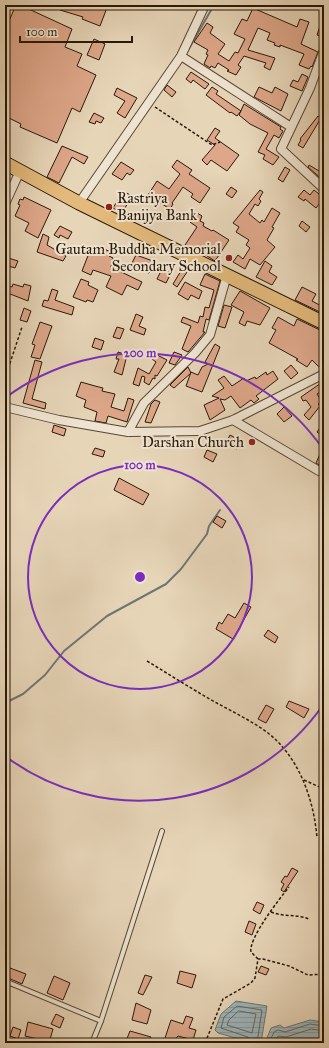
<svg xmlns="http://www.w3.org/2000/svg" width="329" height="1048" font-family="'IM FELL Great Primer',serif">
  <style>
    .water { fill: url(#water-rules); stroke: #6e7773 }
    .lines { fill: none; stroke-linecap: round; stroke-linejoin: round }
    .shore { stroke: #626761; stroke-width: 1 }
    .stream { stroke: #6e7773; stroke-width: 2 }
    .building { fill: #dea78a; stroke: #281907 }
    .lane-casing { stroke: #584833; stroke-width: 6 }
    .street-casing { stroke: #584833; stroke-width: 10 }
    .primary-casing { stroke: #281907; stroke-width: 15 }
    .path { stroke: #281907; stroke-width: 1.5; stroke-dasharray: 3 2; stroke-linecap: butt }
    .lane { stroke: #efe4d1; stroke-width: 4 }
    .street { stroke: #efe4d1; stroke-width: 8 }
    .primary { stroke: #e4ba7c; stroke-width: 13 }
    .ring { fill: none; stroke: #7b2cbf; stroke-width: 2 }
    .poi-dot { fill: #8f2418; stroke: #efe4d1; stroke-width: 1.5 }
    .labels { text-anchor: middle; stroke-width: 4; stroke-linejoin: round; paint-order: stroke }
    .poi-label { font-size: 15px; fill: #281907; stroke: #efe4d1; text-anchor: end }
    .centre { fill: #7b2cbf; stroke: #efe4d1; stroke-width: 2 }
    .ring-label { font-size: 12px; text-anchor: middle; font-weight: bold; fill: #7b2cbf; stroke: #efe4d1; stroke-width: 4; stroke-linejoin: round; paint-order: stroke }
  </style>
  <defs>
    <pattern id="water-rules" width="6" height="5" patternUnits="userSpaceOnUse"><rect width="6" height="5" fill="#9db5bb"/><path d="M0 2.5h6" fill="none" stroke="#879b9f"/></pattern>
  </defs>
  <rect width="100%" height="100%" fill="#e7d5b8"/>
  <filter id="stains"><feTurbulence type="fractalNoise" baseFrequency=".005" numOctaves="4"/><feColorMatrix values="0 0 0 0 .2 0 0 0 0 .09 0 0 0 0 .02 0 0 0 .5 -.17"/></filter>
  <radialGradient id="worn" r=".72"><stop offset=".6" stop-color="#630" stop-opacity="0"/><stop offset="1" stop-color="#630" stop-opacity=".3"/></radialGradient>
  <path class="water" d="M236,1001L267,1006L261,1043H253L218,1033L215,1030L221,1014Z
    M310,1020L324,1022V1043H265L271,1028L280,1025L284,1028Z"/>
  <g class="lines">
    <path class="shore" d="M239,1011L256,1014L252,1033L227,1025L229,1020Z
      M251,1043L248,1037L221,1028L224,1017L237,1006L262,1010L257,1043
      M269,1043L274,1032L278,1030L285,1032L310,1024L324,1026
      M274,1043L278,1036L286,1037L311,1029L324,1031"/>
    <path class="stream" d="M187,52L214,5
      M5,703L23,694L45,675L64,651L107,616L166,584L181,569L207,534L209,526L220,510"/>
  </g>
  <path class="building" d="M16,5H20L72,29L65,47L82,54L77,66L96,75L80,112L72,108L57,143L20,127L21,124L5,116V30Z
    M62,5H108L100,26L82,19L83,17L60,10Z
    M253,8L297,27L300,19L309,22L301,44L318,52L312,67L311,66L309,69L299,65L304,54L280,45V47L274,45L275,43L267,40L270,33L258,28L248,50L275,58L270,70L264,67L266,63L244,56L238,65L241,67L236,75L227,71L229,70L218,63L215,68L211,66L210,68L204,64L208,55L206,54L208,50L194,42L207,23L213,27L210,33L225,44L218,54L229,61L235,52L238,53L245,39L234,34L242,19L247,21Z
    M323,17H324V37L317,35Z
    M94,39L105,44L99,60L87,55Z
    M191,72L209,84L205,89L193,80L191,83L186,79Z
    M302,74L308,77L302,91L290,86L293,80L298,82Z
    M167,85L176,92L172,97L164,90Z
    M212,87L218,91L216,94L241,111L237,116L231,112L230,113L206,95Z
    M259,87L272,93L275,87L288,94L281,111L254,97Z
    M117,88L137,98L125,118L117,113L125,101L114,95Z
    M244,104L281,127L280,129L283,131L279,138L274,135L266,149L279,157L273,165L263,159L265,155L258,152L268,133L250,124L239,115Z
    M94,113L104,118L101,123L96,121L95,124L89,122Z
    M318,116L321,118L303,148L298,145L301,140L300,139Z
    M215,128L220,131L215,138L239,155L227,171L211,160L207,165L202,160L215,145L207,140Z
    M62,146L88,157L84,164L72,157L59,183L47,177Z
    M177,160L192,170L189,174L210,188L200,203L191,197L193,194L183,187L172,203L173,204L170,209L148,195L157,181L169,189L180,174L172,167Z
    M121,162L134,170L130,175L127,173L122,180L112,174Z
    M309,165L324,174V181L308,167Z
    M285,167L290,170L283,182L278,179Z
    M231,187L237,191L232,198L226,194Z
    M260,190L263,192L259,199L261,201L258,206L255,204L249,214L260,223L262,220L264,222L272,208L280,213L272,227L274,228L267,240L275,247L260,265L250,259L245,269L233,262L238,255L243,259L250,248L246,245L249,240L236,232L239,227L233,223Z
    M304,190L310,195L314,190L324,198L316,208L305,199L304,201L298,197Z
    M123,191L132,196L122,213L113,208Z
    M24,197L51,210L38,238L25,231L29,223L15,216L20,205L18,204L20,199L23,200Z
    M197,213L202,216L200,221L204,223L203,226L212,231L213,230L229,240L215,261L193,247L192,249L185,245L197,227L190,222Z
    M302,221L310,227L306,232L299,226Z
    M60,226L72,232L68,239L60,235L59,238L54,235Z
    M43,234L49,237L47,245L66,256L63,261L37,252Z
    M97,246L111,252L109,256L113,258L111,267L142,282L138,290L127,285L122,295L106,287L111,276L93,270L91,275L82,271L91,248L93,249L94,247L96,248Z
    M136,255L153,261L149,273L130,267Z
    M5,257L18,261L15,268L5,265Z
    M265,261L272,266L269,272L277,277L272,285L256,277Z
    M184,266L189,269L177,287L173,284Z
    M162,269L171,273L166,283L157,279Z
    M205,274L220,281L209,320L206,319L203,332H205L188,352L182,349L191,326L181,322L183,317L198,323L200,316L203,317L205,307L209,308L214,290L200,285Z
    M81,279L89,282L88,285L98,290L93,302L87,300L86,302L73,297Z
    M185,282L202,291L199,299L191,295L188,300L178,294Z
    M13,284L23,287L24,284L31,286L28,301L5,292V285L12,287Z
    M302,287L316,294L312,301L323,307L320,312L295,300Z
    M52,289L58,291L55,300L74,307L72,315L42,306L44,300L48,301Z
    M240,291L270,308L260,325L247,321L245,326L239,323L244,312L231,305Z
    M224,305L232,307L225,328L218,326Z
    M24,308L31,311L27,322L20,320Z
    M136,314L143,317L139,326L146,329L144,335L130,330Z
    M278,317L294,326L297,319L324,332V369H321L312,360L307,367L296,360L298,359L269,343L276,330L272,328Z
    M40,322L52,326L40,359L31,357L35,345L32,344Z
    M117,327L124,329L120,339L113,337Z
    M95,338L104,341L101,350L92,347Z
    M215,344L220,347L202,392L186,386L191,372L198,375L202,367L208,364L205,362Z
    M118,352L127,355L122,375L114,372L119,359H116Z
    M174,352L182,355L175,365L169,363Z
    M155,354L167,360L157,376L155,375V379L153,378L149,385L144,382L145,377L142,376L139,386L133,384L138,368L149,374L156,362L152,359Z
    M35,360L42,362L32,399L46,403L45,409L23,403Z
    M291,365L298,373L291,379L284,371Z
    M188,367L191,373L174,388L170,385Z
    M273,371L278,379L256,396L259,399L254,403L251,400L240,408L231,396L225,400L220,399L225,410L210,420L204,405L219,398L212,396L224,388L218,380L224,376L232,386L244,378L246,381L255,377L256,379L266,372L267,375Z
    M324,381V399L320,392L317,394L322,402L318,404L320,406L309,420L304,415L311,407L306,400L303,401L301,397Z
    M81,382L95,386L103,388L102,391L115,394L111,407L124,411L128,398L134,400L127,422L108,416L106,423L95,421L97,412L84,407L86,400L76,396Z
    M155,400L160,402L151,423L145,422L151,404Z
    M284,407L292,416L284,422L277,414Z
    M324,422V437L317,432Z
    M54,425L66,429L64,436L52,432Z
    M230,435L241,441L237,449L226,443Z
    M95,448L105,451L103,457L92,454Z
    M207,450L217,454L213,462L204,457Z
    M320,454L324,456V468L316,463Z
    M119,478L149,494L143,505L114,490Z
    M217,516L226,521L222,528L213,522Z
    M244,603L251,607L233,639L216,629L219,622L222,624L228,614L235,618Z
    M268,630L278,637L275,643L264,636Z
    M289,701L309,709L304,718L286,707Z
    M266,705L274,709L266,723L258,719Z
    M292,868L298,871L284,892L281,890L284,884L281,882L285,876L287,877Z
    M257,902L264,905L260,914L253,910Z
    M249,921L256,924L252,935L245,932Z
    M261,966L269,969L266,975L258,972Z
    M10,968L26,974L22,984L6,977Z
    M180,971L196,975L192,988L177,983Z
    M145,975L152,977L143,995L138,993Z
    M54,976L70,983L63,1000L47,993Z
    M136,1003L151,1010L147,1024L132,1020Z
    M56,1014L64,1018L60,1028L51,1024Z
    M186,1016L193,1018L189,1028L196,1030L193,1040L178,1036L172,1043L164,1041L171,1020L183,1024Z
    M28,1022L53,1029L49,1043H37L38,1039L25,1036Z
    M13,1027L21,1030L18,1039L10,1036Z
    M130,1031L151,1037L149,1043L126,1041Z"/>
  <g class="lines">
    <g class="lane-casing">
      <path id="lane" d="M5,981L101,1021
        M92,1043L101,1021L162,831"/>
    </g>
    <g class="street-casing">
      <path id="street" d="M319,5L324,6
        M324,50L310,88L281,149L324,189
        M181,56L291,127
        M79,203L181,56L205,5
        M5,204L20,171
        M5,407L59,420L128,432L200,431L233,420L324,374
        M233,420L319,471
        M128,432L144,403L195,353L210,335L227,275"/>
    </g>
    <g class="primary-casing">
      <path id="primary" d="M5,163L79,203L324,323"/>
    </g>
    <path class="path" d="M155,107L212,145L220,142
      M5,378L22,327
      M147,661C170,675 192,689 215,702C233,712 252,721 268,733C299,757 314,800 317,838
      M304,780L324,789
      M271,912C283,917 297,914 309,919
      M258,959L251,952C248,939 280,898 289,887
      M205,1043L223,999L251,983L255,978L258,959H263L289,966L308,975L324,974"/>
    <use href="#lane" class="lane"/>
    <use href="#street" class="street"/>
    <use href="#primary" class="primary"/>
  </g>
  <g class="ring">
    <circle cx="140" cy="577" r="112"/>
    <path d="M323 705A224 224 0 0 1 5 756M5 398A224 224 0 0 1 323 449"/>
  </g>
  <g class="poi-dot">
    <circle cx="109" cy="207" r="4"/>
    <circle cx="229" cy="258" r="4"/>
    <circle cx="252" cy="442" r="4"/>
  </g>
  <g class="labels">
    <g class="poi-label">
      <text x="117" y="203" text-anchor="start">Rastriya<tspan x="117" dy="17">Banijya Bank</tspan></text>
      <text x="221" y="254">Gautam Buddha Memorial<tspan x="221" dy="17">Secondary School</tspan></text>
      <text x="244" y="447">Darshan Church</text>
    </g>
  </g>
  <circle cx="140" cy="577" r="6" class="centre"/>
  <g class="ring-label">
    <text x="140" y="357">200 m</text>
    <text x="140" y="469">100 m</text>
  </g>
  <rect width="329" height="1048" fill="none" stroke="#e7d5b8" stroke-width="20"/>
  <rect x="6" y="6" width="317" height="1036" fill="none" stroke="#281907" stroke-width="2"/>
  <rect x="10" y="10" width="309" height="1028" fill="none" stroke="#281907"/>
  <path d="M20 36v6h112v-6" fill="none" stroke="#281907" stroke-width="2"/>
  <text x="26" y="36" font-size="12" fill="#281907" stroke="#efe4d1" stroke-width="3" paint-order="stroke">100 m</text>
  <rect width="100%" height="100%" filter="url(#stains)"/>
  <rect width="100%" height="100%" fill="url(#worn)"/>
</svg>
